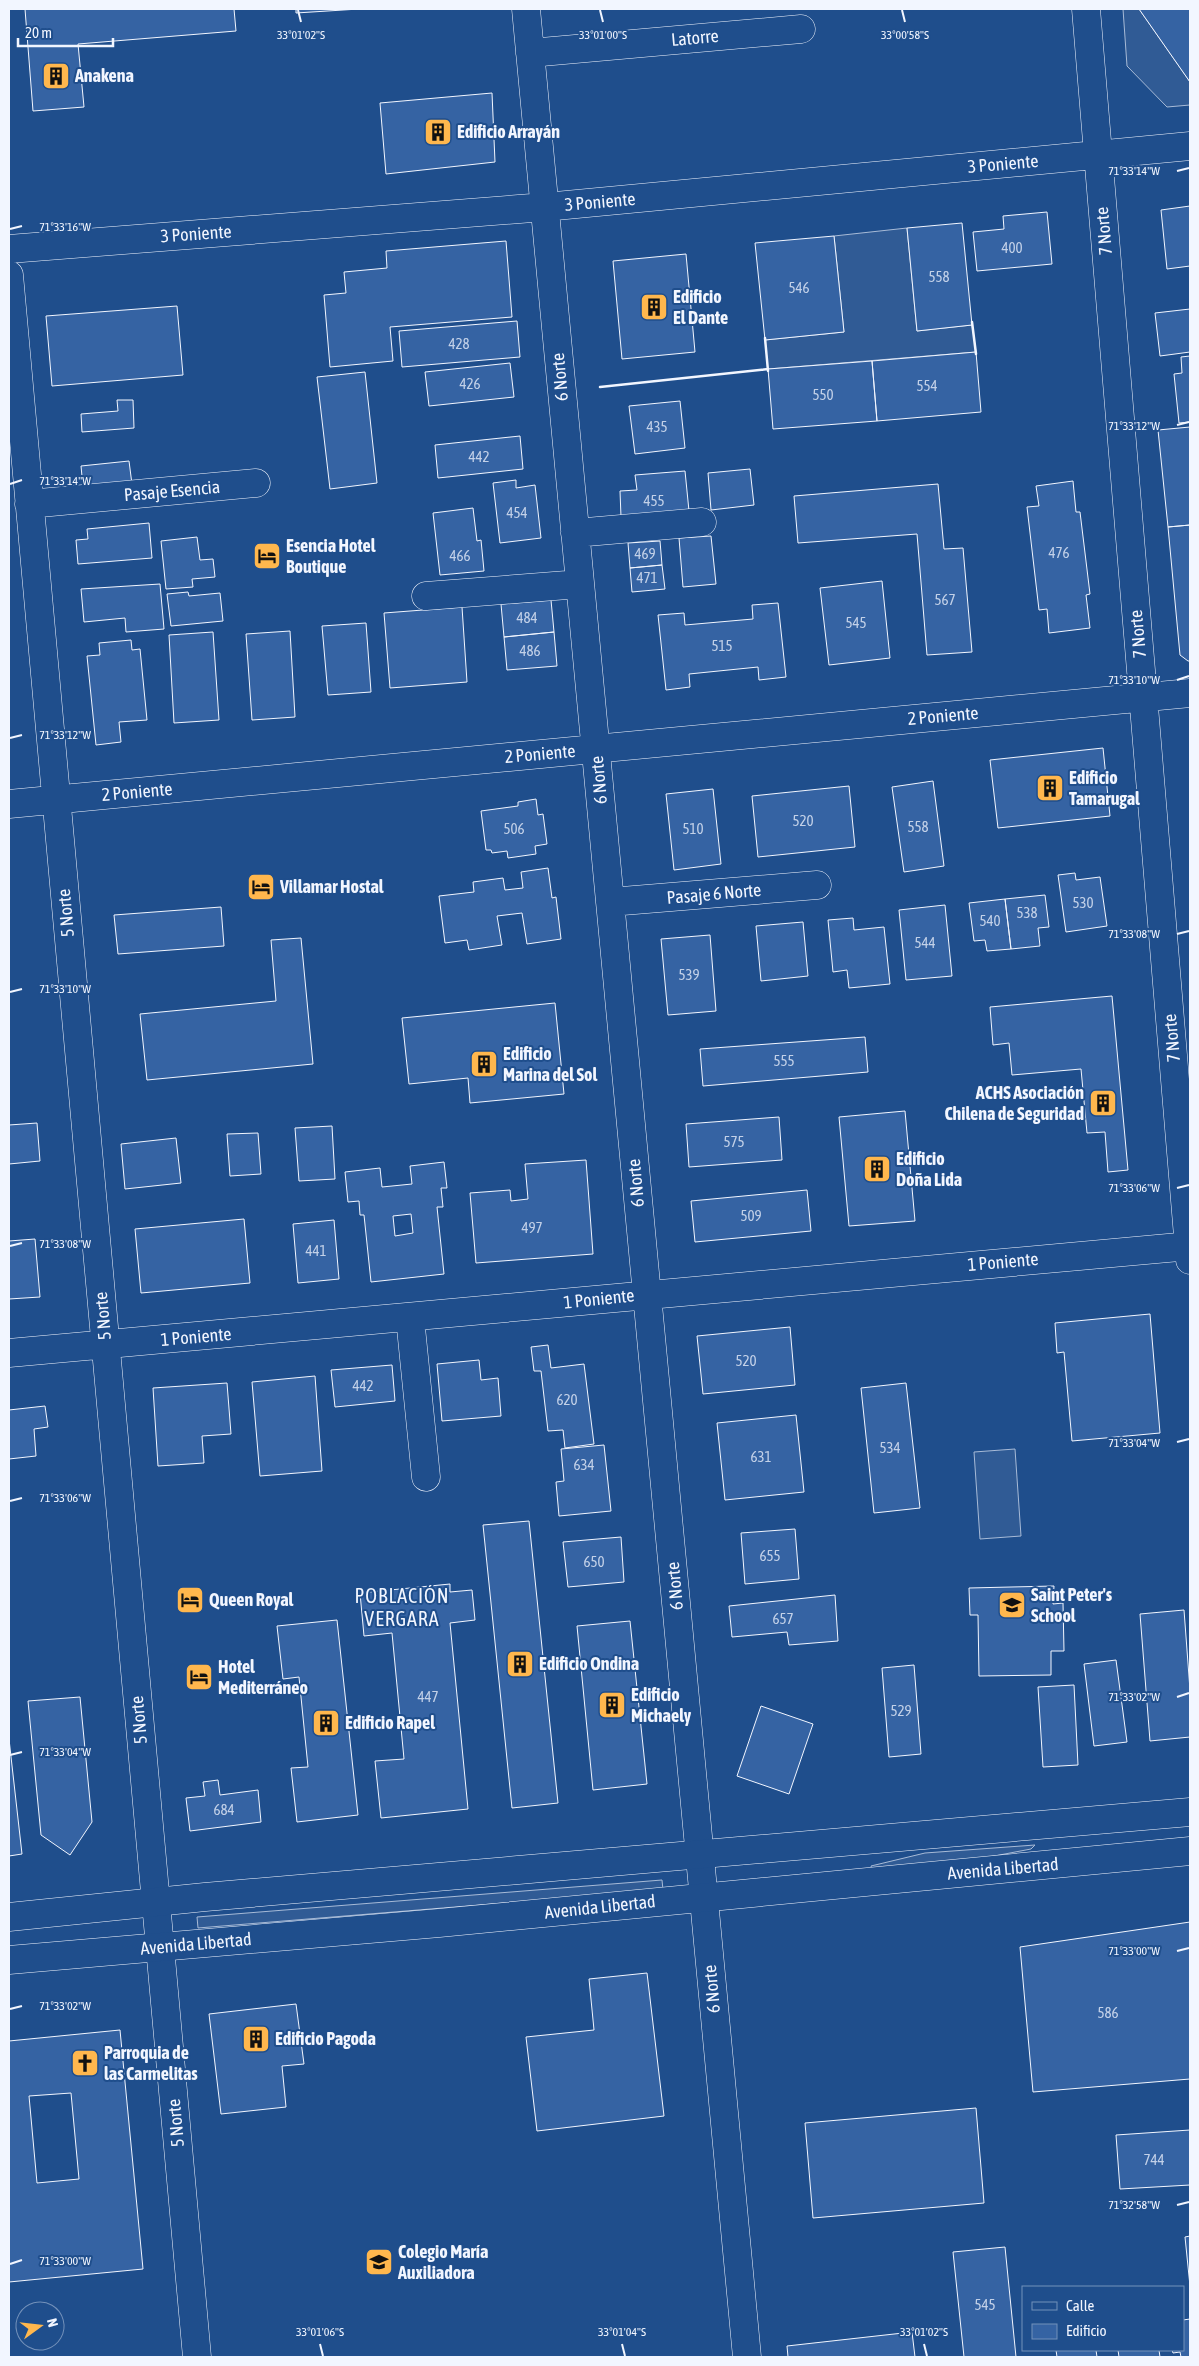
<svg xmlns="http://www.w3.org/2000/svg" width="1199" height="2366" font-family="'Asap Condensed',sans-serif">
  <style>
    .built { fill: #305b95; stroke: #a8bbd7 }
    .building { fill: #3563a3; stroke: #f2f6ff; fill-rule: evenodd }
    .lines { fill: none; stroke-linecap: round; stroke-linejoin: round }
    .minor-casing { stroke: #f2f6ff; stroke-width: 29 }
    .major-casing { stroke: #f2f6ff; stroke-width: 29 }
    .minor { stroke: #1f4e8c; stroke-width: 28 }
    .major { stroke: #1f4e8c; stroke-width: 28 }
    .wall { stroke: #f2f6ff; stroke-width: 2.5 }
    .ticks { fill: none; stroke: #f2f6ff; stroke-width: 2 }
    .labels { text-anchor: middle; stroke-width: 4; stroke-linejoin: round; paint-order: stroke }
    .number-label { font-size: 15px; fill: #c3d1e8 }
    .street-label { font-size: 18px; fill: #f2f6ff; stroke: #1f4e8c }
    .poi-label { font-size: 18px; font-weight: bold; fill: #f2f6ff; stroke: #1f4e8c; text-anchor: start }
    .quarter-label { font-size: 20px; letter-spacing: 1px; fill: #f2f6ff; stroke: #1f4e8c }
    .ticks-label { font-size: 12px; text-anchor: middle; fill: #f2f6ff; stroke: #1f4e8c; stroke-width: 4; stroke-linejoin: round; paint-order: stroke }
  </style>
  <rect width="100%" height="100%" fill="#1f4e8c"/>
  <path class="built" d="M1123,9H1139L1190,82V105L1167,107L1127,66Z
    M907,228L917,331L972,325L976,352L768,369L765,340L844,332L834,236Z
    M1015,1449L1021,1536L980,1539L974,1452Z
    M1035,1845L1031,1849L968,1861L872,1870L871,1866L925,1853Z
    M662,1880L663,1890L198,1928L197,1917Z"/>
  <path class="building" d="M25,9H234L236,31L78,44L84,107L33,111Z
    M296,9H359L296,13Z
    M1139,9H1190V82Z
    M492,93L495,162L386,174L380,103Z
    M1190,206V266L1167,269L1161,210Z
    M1047,212L1052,264L977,271L973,232L1004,229L1003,216Z
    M962,223L972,325L917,331L907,228Z
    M834,236L844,332L765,340L755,243Z
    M506,241L512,317L390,327L393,361L330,367L324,295L346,293L344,272L387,268L386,251Z
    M686,254L695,352L622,359L613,261Z
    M177,306L183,375L52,386L46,316Z
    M1190,309V352L1160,356L1155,313Z
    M517,321L520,357L402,367L399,331Z
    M976,352L981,412L877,421L872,361Z
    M1190,356V422L1179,423L1174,374L1182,373L1181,357Z
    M872,361L877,421L773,429L768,369Z
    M510,363L514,397L429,406L425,372Z
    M365,372L377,483L330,489L317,377Z
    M117,400H133L134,428L82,432L81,414L118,411Z
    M680,401L685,448L635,454L629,406Z
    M1190,427V525L1168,527L1158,430Z
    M520,436L523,469L438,478L435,445Z
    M129,461L133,492L84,497L81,466Z
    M750,469L754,505L711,510L708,473Z
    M685,471L689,511L621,517L620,491L637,490L635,475Z
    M516,480V488L535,485L541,538L500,543L493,483Z
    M1073,481L1076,512H1080L1090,594L1086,595L1090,628L1049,633L1047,609L1039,610L1027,507L1039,506L1036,486Z
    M938,484L944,549L963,548L972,652L927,655L917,534L798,543L794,496Z
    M473,508L477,541L481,540L484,571L440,575L433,513Z
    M149,523L152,558L78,564L76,540L88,539L87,529Z
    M1190,525V661H1188L1180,655L1168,527Z
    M711,536L716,584L683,587L679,538Z
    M197,537L200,560L213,559L215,577L192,579L193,587L166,589L161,541Z
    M660,541L662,565L630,568L628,543Z
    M662,565L665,589L632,592L630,568Z
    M882,581L890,658L829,665L820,588Z
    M160,584L164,629L126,632L125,618L84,622L81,589Z
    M188,592L189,596L220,593L223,621L171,626L167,594Z
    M551,600L554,632L504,637L501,604Z
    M778,603L786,677L759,680L758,667L689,674L690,687L666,690L658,615L684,613L685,625L753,619L752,605Z
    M462,607L467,682L390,688L384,613Z
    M366,623L371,692L328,695L322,626Z
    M290,631L295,717L252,720L246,634Z
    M213,632L219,720L174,723L169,635Z
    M554,632L557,666L507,670L504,637Z
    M131,640L132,650L140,649L147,720L119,722L121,742L96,745L87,656L100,655L99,643Z
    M1103,748L1110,816L998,828L990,760Z
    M933,781L944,866L904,872L892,787Z
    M849,786L855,847L758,857L752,796Z
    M713,789L721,864L674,870L666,794Z
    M536,799L538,815L543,814L547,844L535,846L536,854L508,858L507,851L492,853L491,850H486L481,811L518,806V802Z
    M548,868L552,898L556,897L561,939L527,944L522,913L497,916L502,945L469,950L467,940L445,943L439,896L474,892L473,882L503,878L505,890L523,888L521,872Z
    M1075,873L1076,880L1100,877L1107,926L1066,932L1058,875Z
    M1045,895L1049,927L1038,928L1040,946L1011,949L1005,899Z
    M1005,899L1011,949L987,951L985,940L974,941L969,903Z
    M945,905L952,976L906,980L899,910Z
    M221,907L224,946L118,954L114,915Z
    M853,918L854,930L884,927L890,984L849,988L847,970L833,972L828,920Z
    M803,922L808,976L761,981L756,926Z
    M710,935L716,1011L668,1015L661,939Z
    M301,938L313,1064L147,1080L140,1014L276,1001L271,940Z
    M1112,996L1128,1170L1108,1172L1105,1132L1087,1133L1081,1069L1012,1075L1009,1043L993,1045L990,1007Z
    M555,1003L564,1094L470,1103L468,1078L409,1084L402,1018Z
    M865,1037L868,1072L703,1086L700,1049Z
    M905,1111L915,1221L849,1226L839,1117Z
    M779,1117L782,1160L689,1167L686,1124Z
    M37,1123L40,1161L9,1164V1125Z
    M332,1126L335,1179L299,1181L295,1128Z
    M258,1133L261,1174L230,1176L227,1134Z
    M176,1138L181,1183L125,1189L121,1144Z
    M586,1160L593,1254L476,1263L470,1193L510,1190L511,1201L528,1199L525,1164Z
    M444,1162L447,1188H441L443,1207H437L444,1274L371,1282L364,1215H360L359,1201L348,1202L345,1172L380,1168L382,1187L412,1184L410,1166ZM411,1214L413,1233L395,1236L393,1216Z
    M807,1190L811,1231L695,1242L691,1201Z
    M244,1219L250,1283L141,1293L135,1229Z
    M334,1220L339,1279L298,1283L293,1224Z
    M35,1239L40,1297L9,1299V1241Z
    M1150,1314L1160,1433L1072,1441L1064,1352L1057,1353L1055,1323Z
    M790,1327L795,1385L703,1394L697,1336Z
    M548,1345L551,1368L584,1364L594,1444L565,1448L563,1430L548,1431L541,1371H534L531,1347Z
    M479,1360L481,1380L498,1378L501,1416L442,1421L437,1364Z
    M392,1365L395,1401L335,1407L331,1370Z
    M315,1376L322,1471L260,1476L252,1382Z
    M227,1383L231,1434L202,1436L204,1463L158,1466L153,1388Z
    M906,1383L920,1508L874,1513L861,1388Z
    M45,1406L48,1427L34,1429L36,1456L9,1459V1410Z
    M796,1415L804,1492L725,1500L717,1423Z
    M604,1445L611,1511L559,1516L556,1482L564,1481L561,1449Z
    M529,1521L558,1803L512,1808L483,1525Z
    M795,1529L799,1579L745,1584L741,1533Z
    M621,1537L624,1582L568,1587L563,1542Z
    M450,1584V1592L472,1590L475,1620L450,1623L468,1809L381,1818L375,1761L404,1759L392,1633L364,1636L360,1593Z
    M1054,1586L1053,1604L1063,1603L1064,1651H1051V1675L979,1676L978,1615H970L969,1588Z
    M835,1595L838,1641L789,1645L787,1632L732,1637L729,1606Z
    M1184,1610L1190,1690V1737L1150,1741L1140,1614Z
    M337,1620L358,1815L297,1822L291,1768L308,1767L299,1677L283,1679L277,1626Z
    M630,1621L647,1784L593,1790L577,1626Z
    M1116,1660L1127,1742L1094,1746L1084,1664Z
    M914,1665L921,1754L889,1757L882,1668Z
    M1074,1685L1078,1765L1043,1767L1038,1687Z
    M80,1697L92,1822L70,1855L41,1835L28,1701Z
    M761,1706L813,1724L789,1794L737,1776Z
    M9,1739L22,1854L9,1856Z
    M218,1780L220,1795L258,1790L261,1822L190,1831L186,1798L205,1796L203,1782Z
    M1190,1922V2079L1033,2092L1020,1947Z
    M647,1973L664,2116L537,2131L526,2037L594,2030L589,1979Z
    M296,2004L304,2064L282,2066L286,2107L221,2114L209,2014Z
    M120,2030L143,2269L9,2282V2041ZM71,2093L79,2179L37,2183L29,2096Z
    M976,2108L984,2203L813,2218L805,2123Z
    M1190,2130V2185L1120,2189L1116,2135Z
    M1190,2236V2286L1185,2237Z
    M1005,2247L1016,2357H964L953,2252Z
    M1190,2319V2357H1181L1180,2352L1173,2353L1172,2350H1183V2320Z
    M912,2332L915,2357H788L787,2346Z
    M1056,2350H1096L1097,2357H1057Z
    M1118,2350H1159L1160,2357H1119Z"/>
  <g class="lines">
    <g class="minor-casing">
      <path id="minor" d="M526,9L747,2357
        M1086,9L1190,1260
        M530,53L801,29
        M9,249L545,207L1190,146
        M9,275L197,2357
        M29,504L256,483
        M575,533L702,522
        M426,596L580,584
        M9,804L1190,693
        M610,902L817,885
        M410,1318L426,1477
        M9,1353L1190,1246"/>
    </g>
    <g class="major-casing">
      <path id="major" d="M9,1917L205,1897L1190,1812
        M9,1960L439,1923L1190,1851"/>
    </g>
    <use href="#minor" class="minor"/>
    <use href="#major" class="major"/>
    <path class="wall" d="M972,322L976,354
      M765,338L768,371
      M600,387L768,369"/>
  </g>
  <path class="ticks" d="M298,10L301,22M600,10L603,22M902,10L905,22M1177,171L1189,168M10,229L22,226M1177,425L1189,422M10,484L22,480M1177,680L1189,676M10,738L22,735M1177,934L1189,931M10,992L22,989M1177,1188L1189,1185M10,1246L22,1243M1177,1442L1189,1439M10,1501L22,1498M1177,1697L1189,1693M10,1755L22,1752M1177,1951L1189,1948M10,2009L22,2006M1177,2205L1189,2202M10,2264L22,2260M320,2344L323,2356M622,2344L625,2356M924,2344L927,2356"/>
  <defs>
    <g id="building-square" transform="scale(1.4375)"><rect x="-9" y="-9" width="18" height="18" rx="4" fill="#ffb74d" stroke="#1f4e8c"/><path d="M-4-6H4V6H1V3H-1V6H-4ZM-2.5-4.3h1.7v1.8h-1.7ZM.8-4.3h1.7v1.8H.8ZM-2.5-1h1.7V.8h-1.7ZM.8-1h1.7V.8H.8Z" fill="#111"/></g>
    <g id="hotel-square" transform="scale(1.4375)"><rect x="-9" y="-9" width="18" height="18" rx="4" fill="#ffb74d" stroke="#1f4e8c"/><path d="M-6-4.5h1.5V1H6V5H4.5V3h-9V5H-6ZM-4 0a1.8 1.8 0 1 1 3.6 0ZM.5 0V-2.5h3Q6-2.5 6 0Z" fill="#111"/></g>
    <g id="school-square" transform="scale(1.4375)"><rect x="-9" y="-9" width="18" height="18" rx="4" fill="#ffb74d" stroke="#1f4e8c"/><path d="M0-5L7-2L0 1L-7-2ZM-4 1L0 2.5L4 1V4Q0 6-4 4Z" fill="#111"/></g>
    <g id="church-square" transform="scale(1.4375)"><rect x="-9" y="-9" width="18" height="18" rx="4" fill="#ffb74d" stroke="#1f4e8c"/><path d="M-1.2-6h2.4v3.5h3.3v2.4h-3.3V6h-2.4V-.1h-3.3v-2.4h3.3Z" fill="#111"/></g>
  </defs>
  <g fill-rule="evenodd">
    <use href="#building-square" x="56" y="76"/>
    <use href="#building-square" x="438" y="132"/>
    <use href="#building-square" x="654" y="307"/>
    <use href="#hotel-square" x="267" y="556"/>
    <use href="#building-square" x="1050" y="788"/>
    <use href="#hotel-square" x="261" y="887"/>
    <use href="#building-square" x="484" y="1064"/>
    <use href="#building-square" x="1103" y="1103"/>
    <use href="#building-square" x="877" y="1169"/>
    <use href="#hotel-square" x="190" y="1600"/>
    <use href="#school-square" x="1012" y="1605"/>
    <use href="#building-square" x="520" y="1664"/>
    <use href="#hotel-square" x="199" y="1677"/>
    <use href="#building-square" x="612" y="1705"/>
    <use href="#building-square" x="326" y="1723"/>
    <use href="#building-square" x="256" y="2039"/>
    <use href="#church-square" x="85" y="2063"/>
    <use href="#school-square" x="379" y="2262"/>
  </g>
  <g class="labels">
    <g class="number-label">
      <text x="1012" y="253">400</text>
      <text x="939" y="282">558</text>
      <text x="799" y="293">546</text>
      <text x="459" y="349">428</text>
      <text x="470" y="389">426</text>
      <text x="927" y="391">554</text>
      <text x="823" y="400">550</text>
      <text x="657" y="432">435</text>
      <text x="479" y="462">442</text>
      <text x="654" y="506">455</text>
      <text x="517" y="518">454</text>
      <text x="1059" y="558">476</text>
      <text x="645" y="559">469</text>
      <text x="460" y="561">466</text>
      <text x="647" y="583">471</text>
      <text x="945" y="605">567</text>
      <text x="527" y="623">484</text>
      <text x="856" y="628">545</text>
      <text x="722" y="651">515</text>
      <text x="530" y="656">486</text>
      <text x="803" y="826">520</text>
      <text x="918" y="832">558</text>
      <text x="514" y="834">506</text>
      <text x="693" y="834">510</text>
      <text x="1083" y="908">530</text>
      <text x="1027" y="918">538</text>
      <text x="990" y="926">540</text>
      <text x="925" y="948">544</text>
      <text x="689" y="980">539</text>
      <text x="784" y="1066">555</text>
      <text x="734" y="1147">575</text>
      <text x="751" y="1221">509</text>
      <text x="532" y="1233">497</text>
      <text x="316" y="1256">441</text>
      <text x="746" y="1366">520</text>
      <text x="363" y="1391">442</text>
      <text x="567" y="1405">620</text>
      <text x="890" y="1453">534</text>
      <text x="761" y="1462">631</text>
      <text x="584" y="1470">634</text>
      <text x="770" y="1561">655</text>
      <text x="594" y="1567">650</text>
      <text x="783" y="1624">657</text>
      <text x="428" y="1702">447</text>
      <text x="901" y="1716">529</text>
      <text x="224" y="1815">684</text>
      <text x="1108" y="2018">586</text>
      <text x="1154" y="2165">744</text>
      <text x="985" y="2310">545</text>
    </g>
    <g class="street-label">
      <text transform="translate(695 38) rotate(-5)" y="6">Latorre</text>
      <text transform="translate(1003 164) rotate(-5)" y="6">3 Poniente</text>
      <text transform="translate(600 202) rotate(-5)" y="6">3 Poniente</text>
      <text transform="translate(1104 231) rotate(-95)" y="6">7 Norte</text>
      <text transform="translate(196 234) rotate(-4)" y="6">3 Poniente</text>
      <text transform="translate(560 377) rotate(-95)" y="6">6 Norte</text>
      <text transform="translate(172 491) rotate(-5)" y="6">Pasaje Esencia</text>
      <text transform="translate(1138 634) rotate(-95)" y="6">7 Norte</text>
      <text transform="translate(943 716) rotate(-5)" y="6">2 Poniente</text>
      <text transform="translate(540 754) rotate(-5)" y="6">2 Poniente</text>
      <text transform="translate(599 780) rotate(-95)" y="6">6 Norte</text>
      <text transform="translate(137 792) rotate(-5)" y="6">2 Poniente</text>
      <text transform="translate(714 894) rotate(-5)" y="6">Pasaje 6 Norte</text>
      <text transform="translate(66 913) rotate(-95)" y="6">5 Norte</text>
      <text transform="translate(1172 1038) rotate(-95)" y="6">7 Norte</text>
      <text transform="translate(636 1183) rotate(-95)" y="6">6 Norte</text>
      <text transform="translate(1003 1262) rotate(-5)" y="6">1 Poniente</text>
      <text transform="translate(599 1299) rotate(-6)" y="6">1 Poniente</text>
      <text transform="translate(103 1316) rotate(-95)" y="6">5 Norte</text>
      <text transform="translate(196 1337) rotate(-5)" y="6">1 Poniente</text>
      <text transform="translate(675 1586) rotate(-95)" y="6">6 Norte</text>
      <text transform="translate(139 1720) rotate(-95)" y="6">5 Norte</text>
      <text transform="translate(1003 1869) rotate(-5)" y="6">Avenida Libertad</text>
      <text transform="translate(600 1907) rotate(-6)" y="6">Avenida Libertad</text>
      <text transform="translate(196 1944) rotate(-5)" y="6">Avenida Libertad</text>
      <text transform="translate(712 1989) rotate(-95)" y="6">6 Norte</text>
      <text transform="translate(176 2123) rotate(-95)" y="6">5 Norte</text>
    </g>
    <g class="poi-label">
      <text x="75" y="82">Anakena</text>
      <text x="457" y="138">Edificio Arrayán</text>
      <text x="673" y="303">Edificio<tspan x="673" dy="21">El Dante</tspan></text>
      <text x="286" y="552">Esencia Hotel<tspan x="286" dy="21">Boutique</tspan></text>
      <text x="1069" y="784">Edificio<tspan x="1069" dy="21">Tamarugal</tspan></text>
      <text x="280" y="893">Villamar Hostal</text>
      <text x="503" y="1060">Edificio<tspan x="503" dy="21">Marina del Sol</tspan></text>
      <text x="1084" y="1099" text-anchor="end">ACHS Asociación<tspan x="1084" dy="21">Chilena de Seguridad</tspan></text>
      <text x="896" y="1165">Edificio<tspan x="896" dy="21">Doña Lida</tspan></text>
      <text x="1031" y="1601">Saint Peter's<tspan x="1031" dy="21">School</tspan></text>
      <text x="209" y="1606">Queen Royal</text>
      <text x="539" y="1670">Edificio Ondina</text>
      <text x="218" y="1673">Hotel<tspan x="218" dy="21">Mediterráneo</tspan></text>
      <text x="631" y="1701">Edificio<tspan x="631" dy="21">Michaely</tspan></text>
      <text x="345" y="1729">Edificio Rapel</text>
      <text x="275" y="2045">Edificio Pagoda</text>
      <text x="104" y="2059">Parroquia de<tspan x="104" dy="21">las Carmelitas</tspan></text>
      <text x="398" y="2258">Colegio María<tspan x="398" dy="21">Auxiliadora</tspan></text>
    </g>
    <g class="quarter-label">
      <text x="402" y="1603">POBLACIÓN<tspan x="402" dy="23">VERGARA</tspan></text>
    </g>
  </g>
  <g class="ticks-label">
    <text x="301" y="39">33°01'02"S</text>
    <text x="603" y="39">33°01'00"S</text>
    <text x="905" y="39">33°00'58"S</text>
    <text x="1134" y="175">71°33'14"W</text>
    <text x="65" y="231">71°33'16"W</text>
    <text x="1134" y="430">71°33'12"W</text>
    <text x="65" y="485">71°33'14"W</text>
    <text x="1134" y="684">71°33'10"W</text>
    <text x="65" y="739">71°33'12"W</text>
    <text x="1134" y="938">71°33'08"W</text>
    <text x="65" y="993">71°33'10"W</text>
    <text x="1134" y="1192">71°33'06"W</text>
    <text x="65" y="1248">71°33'08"W</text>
    <text x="1134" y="1447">71°33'04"W</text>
    <text x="65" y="1502">71°33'06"W</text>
    <text x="1134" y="1701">71°33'02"W</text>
    <text x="65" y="1756">71°33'04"W</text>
    <text x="1134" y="1955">71°33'00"W</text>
    <text x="65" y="2010">71°33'02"W</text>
    <text x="1134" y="2209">71°32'58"W</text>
    <text x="65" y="2265">71°33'00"W</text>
    <text x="320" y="2336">33°01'06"S</text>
    <text x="622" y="2336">33°01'04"S</text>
    <text x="924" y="2336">33°01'02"S</text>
  </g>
  <rect width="1199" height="2366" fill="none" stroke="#f2f6ff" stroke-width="20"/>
  <rect x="1022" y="2286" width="162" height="65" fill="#1f4e8c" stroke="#7391ba"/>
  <rect x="1032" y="2302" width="25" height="8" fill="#1f4e8c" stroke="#7391ba"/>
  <text x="1066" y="2311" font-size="15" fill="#f2f6ff">Calle</text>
  <rect x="1032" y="2324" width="25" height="15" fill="#3563a3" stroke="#7391ba"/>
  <text x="1066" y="2336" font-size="15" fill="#f2f6ff">Edificio</text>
  <g transform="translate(40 2326) rotate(75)"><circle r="24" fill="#1f4e8c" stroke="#7391ba"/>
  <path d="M0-4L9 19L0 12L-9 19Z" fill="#ffb74d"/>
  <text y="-8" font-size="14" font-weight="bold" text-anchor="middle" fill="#f2f6ff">N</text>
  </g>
  <path d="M18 38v8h95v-8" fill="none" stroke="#f2f6ff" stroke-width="2.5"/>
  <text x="25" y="38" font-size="15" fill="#f2f6ff" stroke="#1f4e8c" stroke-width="4" paint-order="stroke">20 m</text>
</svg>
